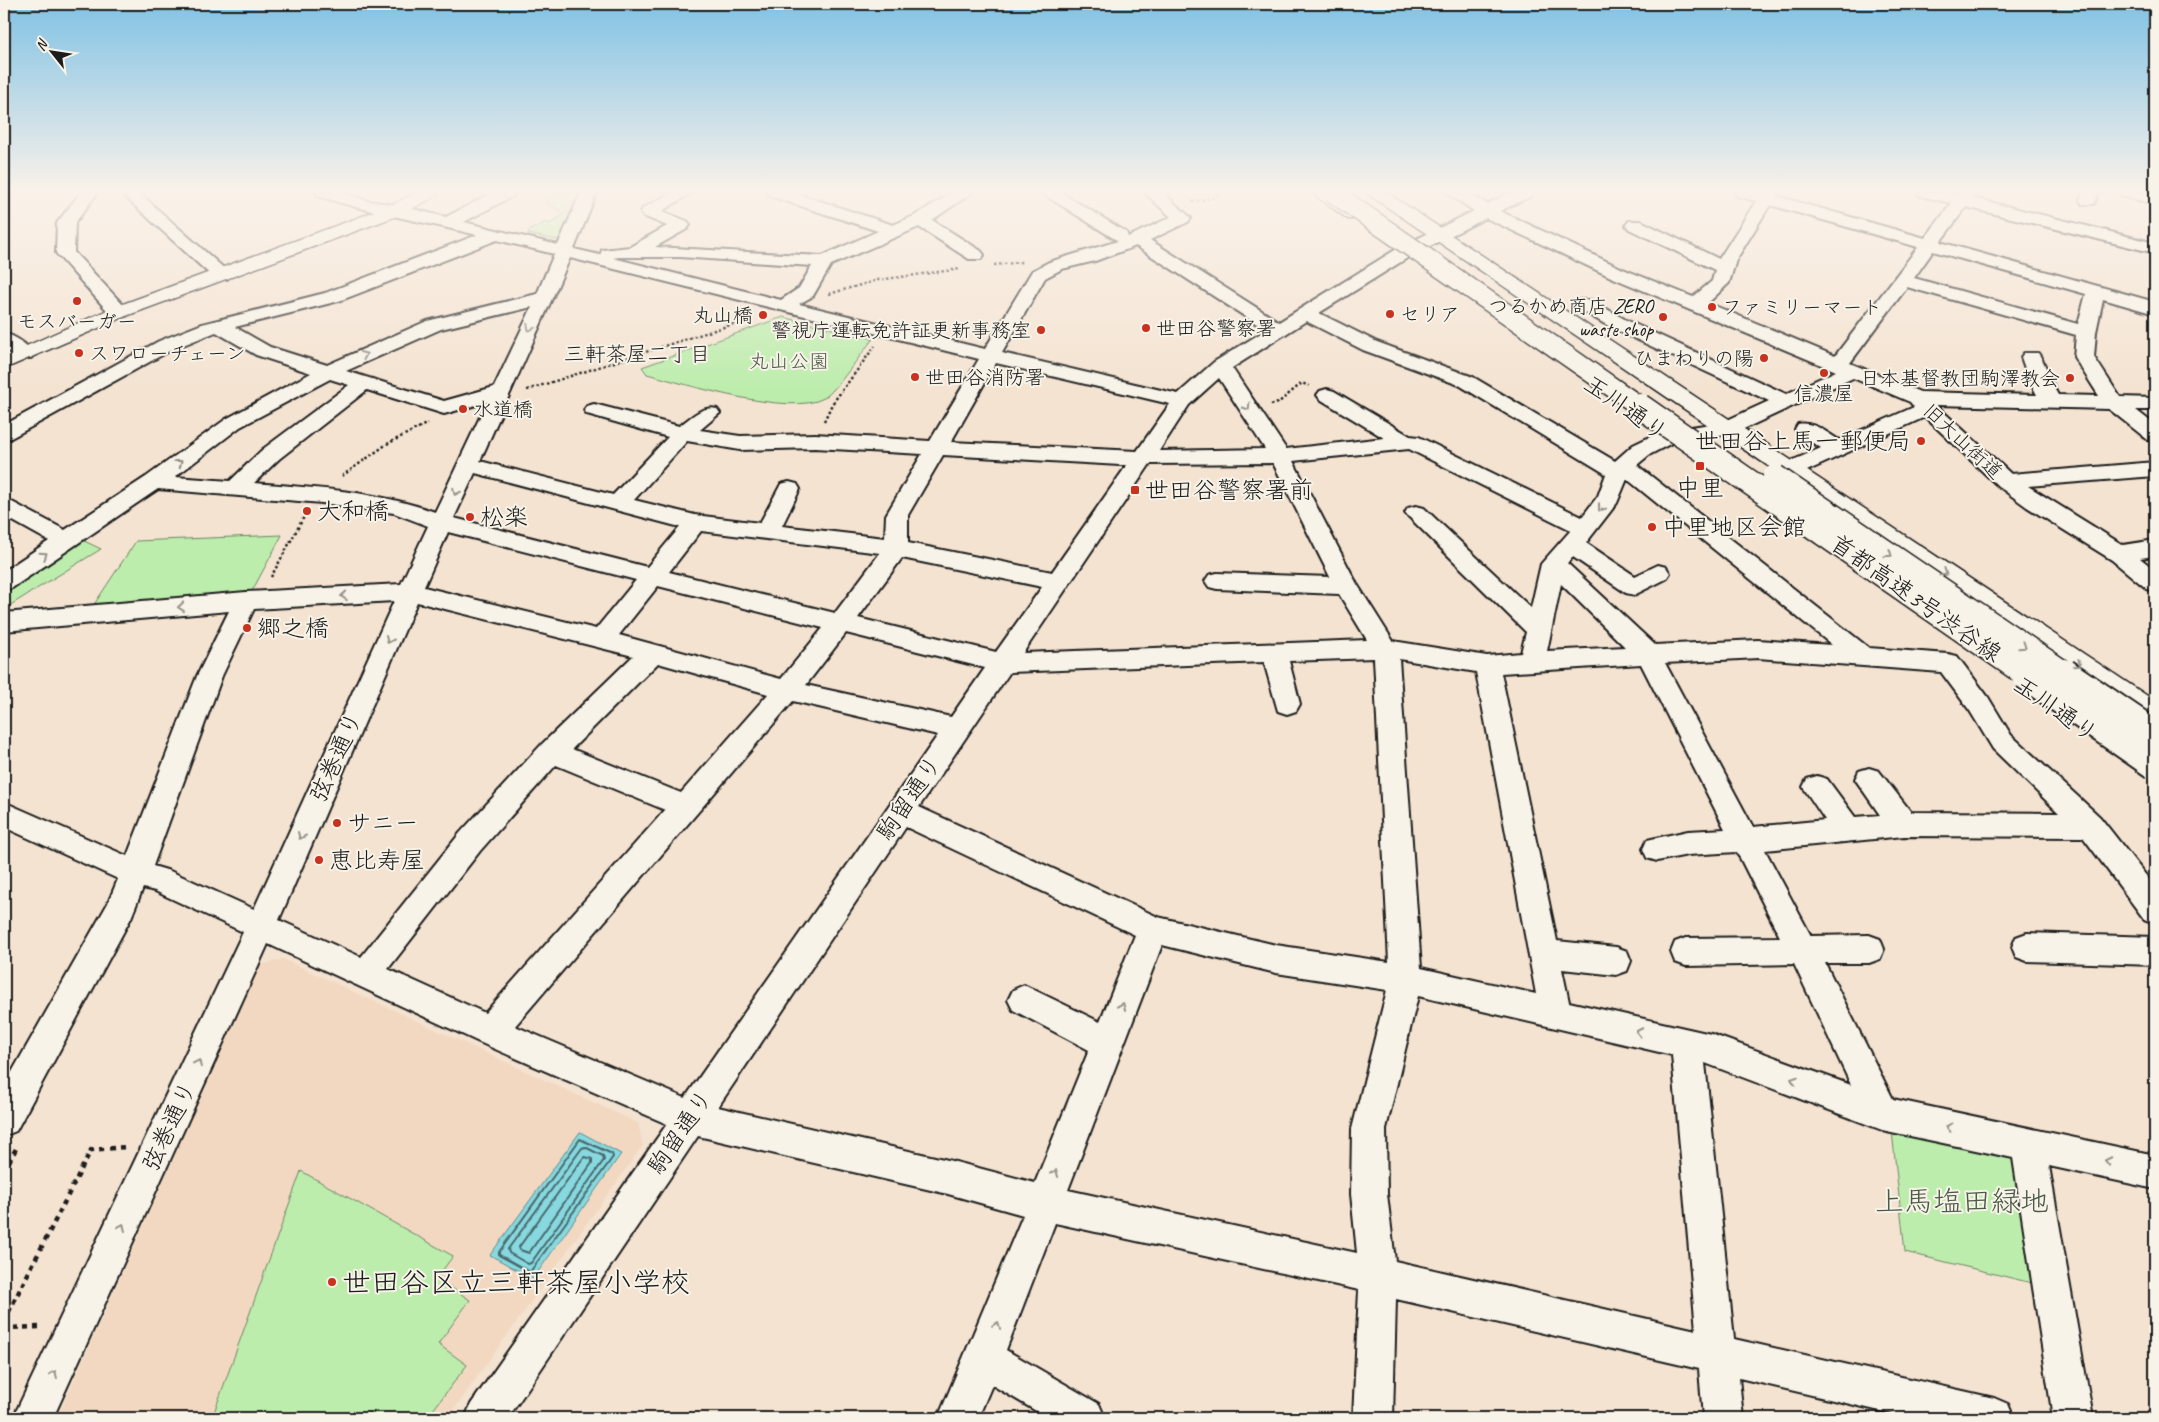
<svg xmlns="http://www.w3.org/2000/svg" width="2159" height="1422" font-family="Caveat,'Klee One',sans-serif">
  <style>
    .built { fill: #f2d8c1 }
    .green { fill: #bcedac; stroke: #6c8464 }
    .water { fill: #87d8df; stroke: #5c8d91 }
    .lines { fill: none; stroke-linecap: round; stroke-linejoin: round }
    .shore { stroke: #47676a; stroke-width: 2 }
    .minor-casing { stroke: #1c1c1c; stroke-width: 4 }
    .major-casing { stroke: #1c1c1c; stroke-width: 3 }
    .highway-casing { stroke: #1c1c1c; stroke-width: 3 }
    .path-far1 { stroke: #1c1c1c; stroke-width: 2.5; stroke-dasharray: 2.5 2.5; stroke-linecap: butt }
    .path { stroke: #1c1c1c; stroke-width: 4.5; stroke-dasharray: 5 5; stroke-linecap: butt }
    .minor { fill: #f7f3e8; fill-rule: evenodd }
    .major { fill: #f7f3e8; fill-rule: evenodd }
    .highway { fill: #f7f3e8; fill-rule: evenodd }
    .highway-bridge-far2-casing { stroke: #1c1c1c; stroke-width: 22; stroke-linecap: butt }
    .highway-bridge-far1-casing { stroke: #1c1c1c; stroke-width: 27; stroke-linecap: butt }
    .highway-bridge-casing { stroke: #1c1c1c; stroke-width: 34; stroke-linecap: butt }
    .highway-bridge-far2 { stroke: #f7f3e8; stroke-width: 19 }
    .highway-bridge-far1 { stroke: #f7f3e8; stroke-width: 24 }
    .highway-bridge { stroke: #f7f3e8; stroke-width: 30 }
    .oneway { stroke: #94928c }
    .poi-dot { fill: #c8321e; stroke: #f7f3e8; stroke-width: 2 }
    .labels { text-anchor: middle; stroke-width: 4; stroke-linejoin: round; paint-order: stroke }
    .far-poi-label { font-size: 20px; fill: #1c1c1c; stroke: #f7f3e8; text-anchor: start }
    .far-park-label { font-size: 20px; fill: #4c5b47; stroke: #f7f3e8 }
    .far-street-label { font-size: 20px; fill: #1c1c1c; stroke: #f7f3e8 }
    .far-neighbourhood-label { font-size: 21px; fill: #1c1c1c; stroke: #f7f3e8 }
    .street-label { font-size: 24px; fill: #1c1c1c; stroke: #f7f3e8 }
    .poi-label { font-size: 24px; fill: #1c1c1c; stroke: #f7f3e8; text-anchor: start }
    .near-park-label { font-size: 29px; fill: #4c5b47; stroke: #f7f3e8 }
    .near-poi-label { font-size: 29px; fill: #1c1c1c; stroke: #f7f3e8; text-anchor: start }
  </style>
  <rect width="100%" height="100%" fill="#f4e3d1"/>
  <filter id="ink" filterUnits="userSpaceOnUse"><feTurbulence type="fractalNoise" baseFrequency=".02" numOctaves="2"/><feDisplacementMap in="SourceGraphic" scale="10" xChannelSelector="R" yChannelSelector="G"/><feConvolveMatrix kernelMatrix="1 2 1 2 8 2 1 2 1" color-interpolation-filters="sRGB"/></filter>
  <g filter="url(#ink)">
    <path class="built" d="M283,959L638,1123L643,1145L448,1418H57L260,965Z"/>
    <path class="green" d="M562,192H584L562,241L528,234L530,230L546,222L550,224L564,214L546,202Z
      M783,317L873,339C862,352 836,391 824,398C790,417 685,384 647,374L642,367Z
      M282,535L250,595L93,606L136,541Z
      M78,538L101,549L4,609V587Z
      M1891,1122L2018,1150L2040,1285L1905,1252Z
      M301,1171L453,1256L437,1278L470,1300L438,1344L467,1365L427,1418H212Z"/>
    <path class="water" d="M580,1132L621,1154L533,1279L490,1255Z"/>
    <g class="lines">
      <path class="shore" d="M580,1139L612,1154L613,1157L530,1272L499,1255V1252Z
        M585,1147L603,1156L604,1160L531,1263L528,1264L509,1253L508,1249L582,1148Z
        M584,1157L592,1159V1163L529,1253L520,1250L519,1247Z"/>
      <g class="minor-casing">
        <path id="minor" d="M81,192H98L75,223L74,252L126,308L128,312L126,316H112L56,253L57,223Z
          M120,192H138L227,271L230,275L227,279H215Z
          M316,192H340L368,201L396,205L446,217L494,192H515L513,196L464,222L558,245L581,192H597L574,249L600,255L602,250L630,247L667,226L643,216L641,212L643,208L673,192H693L662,211L687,221L690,225L687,229L655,247L822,256L878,231L770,196L768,192H792L893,225L914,216L954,192H973L932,220L981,251L984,255L981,259H969L919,227L831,265L813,296L799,304L985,349L1032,271L1049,262L1118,241L1040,192H1060L1126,232L1128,237L1171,217L1144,192H1162L1191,218L1188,222L1150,240L1279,322L1400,247L1474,211L1446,192H1466L1487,204L1512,192H1533L1531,196L1500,211L1623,269L1693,297L1712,281L1715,270L1629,229L1626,225L1629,221H1641L1719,259L1756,201L1737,196L1735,192H1778L1776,196L1925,238L1952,203L1920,196L1918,192H1946L1958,195L1961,192H1977L1973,198L2155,243V253L1966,207L1940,242L2155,302V314L2103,299L2096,332L2094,357L2120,397L2155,398V410H2136L2155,425V441L2148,440L2109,409L1936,405L2011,474L2155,462V476L2028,486L2123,545L2155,540V556L2140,558L2155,570V591L2147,589L2112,560L2027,507L1998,486L1925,417L1798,475L1790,477L1782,475L1779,470L1782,465L1821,448L1798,434L1795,429L1798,424C1813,421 1826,432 1839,440L1914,407L1910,402L1853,378L1735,433L1672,443L1649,455L1637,465L1869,648L1948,654L1957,656L1988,697L2011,735L2100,817L2155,887V923L2144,919L2083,837L1904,836L1765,850L1811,936L1869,935L1880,939L1884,949L1880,959L1869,963H1825L1893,1099L2155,1155V1189L2049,1166L2093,1418H2053L2013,1158L1882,1130L1705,1063L1734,1339L1994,1398L2008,1404L2014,1418H1910L1739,1378L1743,1418H1703L1699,1369L1396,1299L1393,1418H1353L1359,1290L1055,1223L1006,1350L1099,1404L1105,1418H1048L992,1385L978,1418H938L1023,1215L948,1194L698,1136L508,1418H465L471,1404L667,1124L479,1042L268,944L53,1418H13L243,932L155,891L143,888L131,918L16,1131L4,1136V1086L108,903L118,879L4,827V802L127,856L197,676L229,611L4,631V613L246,592L401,584L428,526L394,513L322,503L158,489L12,588L4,590V571L49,541L4,516V500L12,502L65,530L146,477L226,419L311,373L256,355L216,332L173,349L11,438L4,439V425L159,341L202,324L325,293L477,235C425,222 371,213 318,196ZM1770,205L1918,247L1835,356L1708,303L1729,283L1736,260ZM1486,218L1611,277L1836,371L1786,394L1626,320L1591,300H1577L1575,304L1577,308L1612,328L1769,401L1723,422L1660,432L1633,445L1615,461L1473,377L1377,342L1319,313L1412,255ZM497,240L554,254L537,294L427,321L327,365L270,347L235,327L339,301ZM1136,246L1266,330L1214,362L1178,394L1002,353L1045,278L1062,269L1095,261ZM1933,251L2086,294L2078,324L1914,278ZM619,257H680L812,266L799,288L781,300L613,258ZM570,258L979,359L930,441L815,434L740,436L700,430L720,413L717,409C702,405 691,418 679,426L594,404L587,406L584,410L587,414L668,437L613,495L480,461ZM1907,287L2076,335L2074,357L2099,396L2058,395C2050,382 2047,365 2038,353H2024L2021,357L2029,380L2037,395L1920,392L1850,363ZM532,307L494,387L444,401L346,371L441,329ZM1306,321L1363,350L1459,385L1606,474L1598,496L1582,517L1419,437L1410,436L1334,391L1327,389L1320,391L1317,395L1320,399L1384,438L1286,449L1232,368ZM996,363L1170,404L1137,451L951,442ZM1219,378L1265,449L1159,451L1189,405ZM330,379L349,385L263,449L230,481L175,477L240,427ZM367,390L444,414L487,402L435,512C377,491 315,488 254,483L279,459ZM687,441L740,450L815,448L922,454L886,515L885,538L782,526L800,489L797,484L789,482L781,484L760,523L695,515L634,500ZM1409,449L1571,530L1541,564L1531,608L1424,508L1416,506L1408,508L1405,513L1526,632L1521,653L1487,656L1393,641L1357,584L1293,461ZM943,455L1120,465H1127L1052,572L908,543V515ZM1273,463L1330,577L1217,573L1209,575L1205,581L1209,587L1217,589L1339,594L1367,640L1023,653L1150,464ZM475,473L680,527L647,567L454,518ZM1627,479L1832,645L1758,640L1655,645L1567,563L1573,557L1626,593L1634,595L1666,579L1670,573L1666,567L1658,565L1635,576L1586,543L1617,503ZM701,531L880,553L835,613L669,572ZM448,532L636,580L596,629L424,587ZM902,558L1042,587L996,652L858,618ZM1561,584L1625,647L1547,651ZM658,586L823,628L781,679L619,635ZM394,601L254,909L170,871L153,866L222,676L254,609ZM417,602L633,656L542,744L460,833L361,957L279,920ZM846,633L985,668L951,717L806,685ZM1374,658L1389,962L1276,945L1158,917L919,807L1010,672L1264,662L1278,711L1287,714L1296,711L1300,704L1289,661ZM1758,658L1941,672L1970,711L1993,749L2059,813L1911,812L1879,771L1869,768L1859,771L1855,779L1880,815L1855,817L1827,779L1817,776L1807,779L1803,787L1825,820L1753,827L1665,663ZM1399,659L1476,672L1536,994L1421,968ZM658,663L768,694L681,793L572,749ZM1641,664L1725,829L1688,831L1647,840L1643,849L1647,858L1657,861L1688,855L1737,852L1780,937L1686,938L1675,942L1671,952L1675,962L1686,966L1794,964L1851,1085L1711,1034L1569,1002L1562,969L1616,975L1627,971L1631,961L1627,951L1616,947L1557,941L1501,673ZM793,701L938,735L685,1098L515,1026ZM556,765L665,810L485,1013L388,969L480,851ZM906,827L1135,935L1100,1022L1024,985L1013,990L1008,1000L1013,1010L1089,1050L1035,1183L948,1160L718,1107ZM1162,945L1276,973L1387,990L1352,1129L1351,1194L1357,1253L1068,1190ZM1418,996L1672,1055L1696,1330L1395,1261L1387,1194L1386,1129Z
          M2083,192H2099L2094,204H2082L2080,200Z
          M2120,192L2155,194V204L2122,196Z
          M4,333C15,336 28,345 34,354L31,358H17L4,348Z
          M2027,933L2155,937V965L2027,961L2016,957L2012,947L2016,937Z"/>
      </g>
      <g class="major-casing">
        <path id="major" d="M417,192H439L436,196L402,214L126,316L4,369V356L112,308L390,206Z"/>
      </g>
      <g class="highway-casing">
        <path id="highway" d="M1310,192H1331L1363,215L1360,219H1348Z
          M1365,192H1386L2155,701V726L2145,722Z"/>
      </g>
      <path class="path-far1" d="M1192,202L1213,198L1223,192
        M994,265L1022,262
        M829,294L878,280L960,269
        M527,390L752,318
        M1271,405L1278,403L1302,383L1309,386
        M824,421L832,404L875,346
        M342,476L387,444L428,423
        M271,577L305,515"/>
      <path class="path" d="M4,1171L18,1145
        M4,1321L91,1150L126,1147
        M4,1328L41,1327"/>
      <use href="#minor" class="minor"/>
      <use href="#major" class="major"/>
      <use href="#highway" class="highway"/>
      <g class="highway-bridge-far2-casing">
        <path id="highway-bridge-far2" d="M1332,192L1642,408"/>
      </g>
      <g class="highway-bridge-far1-casing">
        <path id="highway-bridge-far1" d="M1640,406L2027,675
          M1775,477L2066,675"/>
      </g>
      <g class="highway-bridge-casing">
        <path id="highway-bridge" d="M2026,674L2155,764
          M2064,674L2155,736"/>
      </g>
      <use href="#highway-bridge-far2" class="highway-bridge-far2"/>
      <use href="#highway-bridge-far1" class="highway-bridge-far1"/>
      <use href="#highway-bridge" class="highway-bridge"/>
    </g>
    <defs><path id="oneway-chevron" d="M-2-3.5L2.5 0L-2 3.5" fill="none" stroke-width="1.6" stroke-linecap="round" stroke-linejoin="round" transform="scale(1.25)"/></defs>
    <g class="oneway">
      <use href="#oneway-chevron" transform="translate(530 328) rotate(116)"/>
      <use href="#oneway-chevron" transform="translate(364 355) rotate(-24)"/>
      <use href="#oneway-chevron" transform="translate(1247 407) rotate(57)"/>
      <use href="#oneway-chevron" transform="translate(179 463) rotate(-37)"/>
      <use href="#oneway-chevron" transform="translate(456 492) rotate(116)"/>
      <use href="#oneway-chevron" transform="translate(1601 508) rotate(127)"/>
      <use href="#oneway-chevron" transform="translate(1889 554) rotate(34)"/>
      <use href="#oneway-chevron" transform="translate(44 555) rotate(-34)"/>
      <use href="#oneway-chevron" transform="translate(1944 573) rotate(34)"/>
      <use href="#oneway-chevron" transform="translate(344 596) rotate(176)"/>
      <use href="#oneway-chevron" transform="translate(181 607) rotate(175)"/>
      <use href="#oneway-chevron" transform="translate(389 640) rotate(114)"/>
      <use href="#oneway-chevron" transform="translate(2023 646) rotate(34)"/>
      <use href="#oneway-chevron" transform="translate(2078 664) rotate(34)"/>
      <use href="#oneway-chevron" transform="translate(301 836) rotate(114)"/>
      <use href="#oneway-chevron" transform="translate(1122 1006) rotate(-68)"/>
      <use href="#oneway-chevron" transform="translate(1639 1032) rotate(-168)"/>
      <use href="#oneway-chevron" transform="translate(198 1063) rotate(-65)"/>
      <use href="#oneway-chevron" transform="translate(1794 1080) rotate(-159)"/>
      <use href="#oneway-chevron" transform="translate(1949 1127) rotate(-168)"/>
      <use href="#oneway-chevron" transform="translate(2108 1161) rotate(-168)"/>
      <use href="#oneway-chevron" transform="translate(1055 1173) rotate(-68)"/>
      <use href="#oneway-chevron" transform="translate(122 1227) rotate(-65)"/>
      <use href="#oneway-chevron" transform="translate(997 1325) rotate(-69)"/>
      <use href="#oneway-chevron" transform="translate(54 1374) rotate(-65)"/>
    </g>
  </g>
  <linearGradient id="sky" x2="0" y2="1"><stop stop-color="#81c2e4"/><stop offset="0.49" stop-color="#faf2ea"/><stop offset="1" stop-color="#faf2ea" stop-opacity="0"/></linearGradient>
  <rect width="2159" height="391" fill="url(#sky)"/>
  <g class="poi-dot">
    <circle cx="77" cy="301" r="5"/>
    <circle cx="1712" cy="307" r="5"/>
    <circle cx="1390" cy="314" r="5"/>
    <circle cx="763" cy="315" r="5"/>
    <circle cx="1663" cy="317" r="5"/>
    <circle cx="1146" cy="328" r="5"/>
    <circle cx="1041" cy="330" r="5"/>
    <circle cx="79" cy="353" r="5"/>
    <circle cx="1764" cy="358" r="5"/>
    <circle cx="1824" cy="373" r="5"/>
    <circle cx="915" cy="377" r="5"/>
    <circle cx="2070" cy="378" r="5"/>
    <circle cx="463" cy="409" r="5"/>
    <circle cx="1921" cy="441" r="5"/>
    <rect x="1695" y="461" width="10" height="10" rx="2.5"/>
    <rect x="1130" y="485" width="10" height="10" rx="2.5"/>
    <circle cx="307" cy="511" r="5"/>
    <circle cx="470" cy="517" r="5"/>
    <circle cx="1652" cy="527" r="5"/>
    <circle cx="247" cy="628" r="5"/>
    <circle cx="337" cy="823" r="5"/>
    <circle cx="319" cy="860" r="5"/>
    <circle cx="332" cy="1282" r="5"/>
  </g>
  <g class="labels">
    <g class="far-poi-label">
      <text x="1653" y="313" text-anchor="end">つるかめ商店 ZERO<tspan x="1653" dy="23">waste shop</tspan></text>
      <text x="1722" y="314">ファミリーマート</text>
      <text x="1400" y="321">セリア</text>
      <text x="753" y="322" text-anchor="end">丸山橋</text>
      <text x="77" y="328" text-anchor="middle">モスバーガー</text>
      <text x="1156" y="335">世田谷警察署</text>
      <text x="1031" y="337" text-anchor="end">警視庁運転免許証更新事務室</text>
      <text x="89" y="360">スワローチェーン</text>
      <text x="1754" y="365" text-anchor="end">ひまわりの陽</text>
      <text x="925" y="384">世田谷消防署</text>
      <text x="2060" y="385" text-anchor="end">日本基督教団駒澤教会</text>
      <text x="1824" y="400" text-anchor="middle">信濃屋</text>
      <text x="473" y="416">水道橋</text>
    </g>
    <g class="far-park-label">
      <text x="789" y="368">丸山公園</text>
    </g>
    <g class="far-street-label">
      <text transform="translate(1963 441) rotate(43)" y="7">旧大山街道</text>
    </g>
    <g class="far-neighbourhood-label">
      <text x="637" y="361">三軒茶屋二丁目</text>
    </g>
    <g class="street-label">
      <text transform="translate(1626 408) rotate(35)" y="8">玉川通り</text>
      <text transform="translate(1916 598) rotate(35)" y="8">首都高速3号渋谷線</text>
      <text transform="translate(2056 709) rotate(35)" y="8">玉川通り</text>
      <text transform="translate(336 757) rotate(-66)" y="8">弦巻通り</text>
      <text transform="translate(909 798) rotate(-56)" y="8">駒留通り</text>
      <text transform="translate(169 1126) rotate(-65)" y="8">弦巻通り</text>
      <text transform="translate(680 1132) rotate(-56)" y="8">駒留通り</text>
    </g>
    <g class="poi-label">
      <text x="1911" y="449" text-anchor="end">世田谷上馬一郵便局</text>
      <text x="1700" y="496" text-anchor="middle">中里</text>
      <text x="1145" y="498">世田谷警察署前</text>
      <text x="317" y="519">大和橋</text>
      <text x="480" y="525">松楽</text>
      <text x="1662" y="535">中里地区会館</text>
      <text x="257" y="636">郷之橋</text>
      <text x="347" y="831">サニー</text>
      <text x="329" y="868">恵比寿屋</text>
    </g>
    <g class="near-park-label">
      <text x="1962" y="1211">上馬塩田緑地</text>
    </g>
    <g class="near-poi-label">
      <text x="342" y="1292">世田谷区立三軒茶屋小学校</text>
    </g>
  </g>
  <rect width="2159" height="1422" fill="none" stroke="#f7f3e8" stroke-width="20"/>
  <rect x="10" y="10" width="2139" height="1402" fill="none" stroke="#1c1c1c" stroke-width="2" filter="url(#ink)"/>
  <g transform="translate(52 52) rotate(300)" stroke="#f7f3e8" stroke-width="4" paint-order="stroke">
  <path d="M0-4L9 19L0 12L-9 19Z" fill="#1c1c1c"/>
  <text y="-8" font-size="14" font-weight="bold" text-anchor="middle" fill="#1c1c1c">N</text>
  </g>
</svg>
